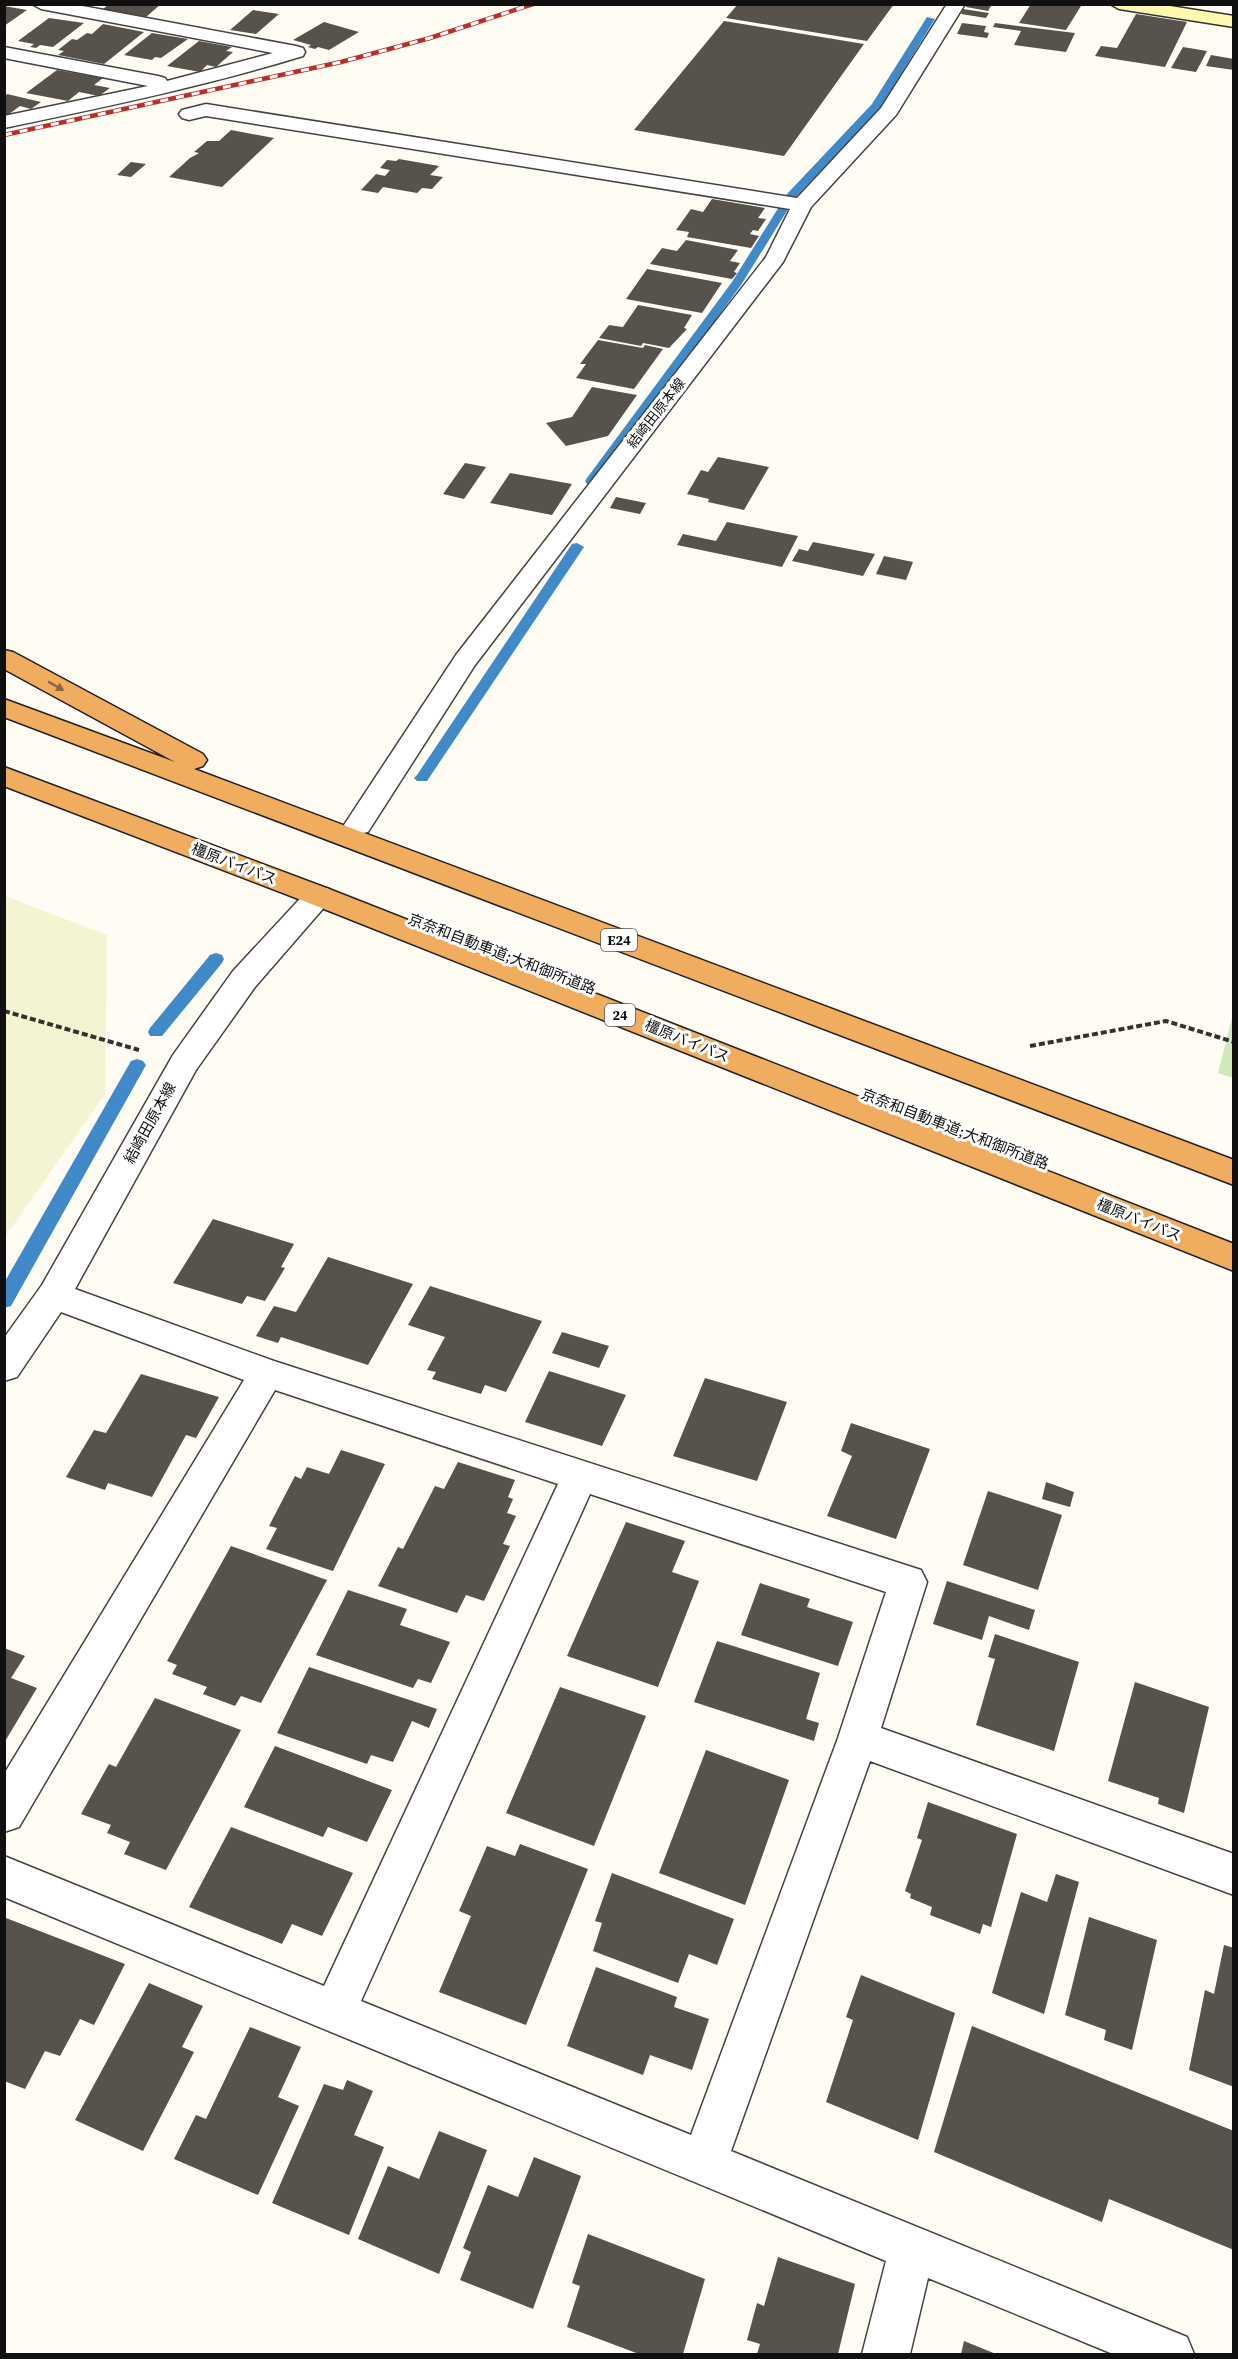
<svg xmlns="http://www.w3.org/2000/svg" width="1238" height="2359" font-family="'Source Serif 4','Noto Sans JP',serif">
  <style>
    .farmland { fill: #f4f4d3 }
    .green { fill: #d0e9bc }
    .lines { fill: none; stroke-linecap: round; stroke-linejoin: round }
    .stream { fill: #418aca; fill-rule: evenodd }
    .building { fill: #58524c }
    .street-casing { stroke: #434343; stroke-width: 3 }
    .secondary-casing { stroke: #323232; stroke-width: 3 }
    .highway-casing { stroke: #212121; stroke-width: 3 }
    .path { stroke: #323232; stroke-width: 4; stroke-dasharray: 6 3; stroke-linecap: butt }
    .street { fill: #fff; fill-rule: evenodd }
    .secondary { fill: #fdfab0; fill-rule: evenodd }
    .highway { fill: #f0ac5f; fill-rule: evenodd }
    .rail-casing { stroke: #bd2e2a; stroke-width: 4.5 }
    .rail { stroke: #fff; stroke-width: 3; stroke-dasharray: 8; stroke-linecap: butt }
    .oneway { fill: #8b663b }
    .labels { text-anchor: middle; stroke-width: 6; stroke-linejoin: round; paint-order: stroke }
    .far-street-label { font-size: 14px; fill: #101010; stroke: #fff }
    .shield { fill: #fff; stroke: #585858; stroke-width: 1.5 }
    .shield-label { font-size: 14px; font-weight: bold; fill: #101010 }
    .street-label { font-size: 15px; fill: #101010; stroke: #fff }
  </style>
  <rect width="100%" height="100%" fill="#fffdf3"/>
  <path class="farmland" d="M5,896L107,935L105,1094L5,1237Z"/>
  <path class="green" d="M1233,1014V1078L1218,1073Z"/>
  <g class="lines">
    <path class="stream" d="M927,17L935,19L880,108L795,198L741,285L597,484H587L585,481L587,478L732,282L787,194L872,104Z
      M577,543L584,547L427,781H417L414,778L417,775L572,544Z
      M216,953L222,955L224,959L222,963L162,1036H150L148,1032L150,1028L210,955Z
      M137,1059L143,1061L146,1065L11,1306L4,1308V1283L131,1061Z"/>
  </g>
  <path class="building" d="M109,4H161L146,17L103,9Z
    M738,4H894L867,41L726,18Z
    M968,4H992L988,11L966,7Z
    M1031,4H1072L1081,6L1066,30L1019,23Z
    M4,6L27,10L4,26Z
    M963,9L989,13L986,18L961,14Z
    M253,10L279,14L256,34L230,30Z
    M1136,14L1187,22L1165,67L1095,56L1101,46L1117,48Z
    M49,18L84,23L53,47L40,45L36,48L30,47L34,44L18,41Z
    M724,21L864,44L784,156L634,130Z
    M324,22L359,32L329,50L318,47L315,49L308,47L311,45L293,40Z
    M962,23L986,26L984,32L989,33L987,38L957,34Z
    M995,23L1075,33L1066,52L1014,45L1021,31L993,27Z
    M103,24L144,32L104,64L58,55L64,51L58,50L72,39L77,40L87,33L92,34Z
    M152,33L188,39L161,58L155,57L152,60L124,55Z
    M199,41L232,47L226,51L233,52L216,67L207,65L200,72L167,66Z
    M1183,47L1207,51L1196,72L1171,68Z
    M1211,55L1234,59V70L1206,66Z
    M57,70L103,78L94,85L110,88L99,96L79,92L68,101L26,93Z
    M7,94L41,102L31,109L20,106L5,117V96Z
    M231,130L274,138L222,187L169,177L190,158L199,153L194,152L207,141H219Z
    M399,159L439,166L430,175L443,177L432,189L422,188L417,193L383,187L378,193L361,190L376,174L385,176L390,170L380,168L387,160L396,161Z
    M131,162L146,164L131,177L117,175Z
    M712,199L765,208L758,218L766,219L758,231L753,230L750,234L759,236L751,248L687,237L689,232L676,230L691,209L703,212Z
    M686,240L738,250L730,261L740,263L734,272L737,273L732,279L650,264L662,248L677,251Z
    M647,269L722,283L702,313L626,299Z
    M638,305L692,315L684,328L687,329L669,348L643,343L641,346L599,338L609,325L623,327Z
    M598,340L643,348L645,345L663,349L634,389L576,378L586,364H580Z
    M592,387L637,395L608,436L566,446L546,423L572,417Z
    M718,457L769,467L744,510L708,502L709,499L687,494L701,470L708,472Z
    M465,463L486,467L464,499L443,494Z
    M510,473L572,484L552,515L490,503Z
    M616,497L646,503L640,514L610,508Z
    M727,522L798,536L782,567L677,545L683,534L716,541Z
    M813,542L875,554L863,576L792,561L799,549L808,551Z
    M884,556L913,562L906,580L876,574Z
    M213,1219L294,1244L281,1267L285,1268L265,1301L247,1296L242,1304L173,1283Z
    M328,1257L413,1284L368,1365L281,1337L278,1343L256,1336L274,1306L296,1312Z
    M430,1286L542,1321L506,1392L485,1385L481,1394L432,1379L436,1372L427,1370L445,1337L408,1325Z
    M562,1332L609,1346L599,1368L552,1353Z
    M549,1371L626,1395L602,1446L525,1422Z
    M141,1374L219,1397L196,1438L186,1435L152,1497L108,1483L105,1490L66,1477L94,1430L106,1433Z
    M705,1378L787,1402L757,1481L673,1456Z
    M851,1423L930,1449L896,1539L827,1516L852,1456L841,1451Z
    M341,1450L385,1464L333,1571L266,1549L277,1528L269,1526L295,1476L301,1479L307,1467L329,1474Z
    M458,1462L515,1480L508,1497L513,1499L507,1513L516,1516L503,1544L510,1546L484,1601L466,1595L457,1613L378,1586L398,1547L403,1549L435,1486L444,1489Z
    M1046,1482L1074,1492L1070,1507L1042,1499Z
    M988,1491L1062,1515L1038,1590L963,1565Z
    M626,1522L685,1541L672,1572L699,1581L658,1687L567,1656Z
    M231,1546L327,1580L261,1703L241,1696L235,1706L203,1694L207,1687L172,1674L177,1665L167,1661Z
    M947,1581L1035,1610L1029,1630L989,1616L982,1640L933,1624Z
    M760,1583L810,1599L807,1607L853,1622L838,1666L741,1635Z
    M348,1590L407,1609L400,1625L450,1642L431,1683L418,1679L413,1688L316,1655Z
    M995,1634L1079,1662L1054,1751L976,1725L995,1659L988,1657Z
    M717,1641L820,1673L806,1719L819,1723L814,1741L694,1702Z
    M4,1648L25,1656L11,1678L37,1688L4,1743Z
    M309,1667L437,1709L429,1728L412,1721L393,1762L371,1755L367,1764L277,1733Z
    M1135,1682L1209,1707L1184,1813L1158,1804L1159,1798L1108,1781Z
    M560,1687L646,1716L594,1846L506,1813Z
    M155,1698L241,1730L166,1870L124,1854L130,1842L107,1833L111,1825L81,1814L109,1764L116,1767Z
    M275,1746L392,1790L367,1842L328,1827L323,1837L244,1807Z
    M706,1750L789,1780L745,1905L659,1873Z
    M928,1802L1017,1834L991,1927L983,1924L980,1934L930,1915L932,1907L910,1898L911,1894L905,1891L922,1840L917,1838Z
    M231,1827L353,1873L322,1936L292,1924L282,1944L189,1907Z
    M520,1844L588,1869L526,2025L439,1992L471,1916L459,1911L487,1846L515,1856Z
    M612,1873L734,1919L717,1965L689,1954L678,1983L593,1951L602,1923L595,1921Z
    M1056,1874L1079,1882L1044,2014L992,1993L1021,1892L1047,1902Z
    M1089,1917L1157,1940L1132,2050L1104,2040L1106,2030L1065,2015Z
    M6,1918L125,1964L94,2025L80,2019L60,2056L45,2051L25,2089L4,2081Z
    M1224,1945L1234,1948V2087L1189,2070L1205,1990L1214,1994Z
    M596,1967L677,1997L674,2007L709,2019L692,2070L650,2055L643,2075L567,2046Z
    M861,1975L955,2013L918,2140L826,2102L853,2020L846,2017Z
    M149,1983L203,2006L182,2047L194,2052L143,2151L75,2120Z
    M972,2026L1234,2131V2250L1109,2199L1102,2222L934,2152Z
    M250,2027L301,2047L278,2097L299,2106L258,2195L174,2159L196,2115L206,2119Z
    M347,2080L373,2091L354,2135L384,2147L349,2235L272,2203L324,2084L343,2090Z
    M439,2131L487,2150L439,2274L358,2239L388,2166L419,2179Z
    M534,2157L581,2176L533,2309L460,2280L471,2252L463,2248L488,2185L518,2197Z
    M588,2234L705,2279L683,2354H639L567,2327L580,2286L572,2283Z
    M778,2257L855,2284L838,2354H757L760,2344L747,2340L757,2303L764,2306Z
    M964,2341L996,2354H961Z"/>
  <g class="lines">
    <g class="street-casing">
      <path id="street" d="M32,4H72L296,46L303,48L305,52L303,56C205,86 105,107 4,128V116L148,86L4,58V47L158,76L165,78L167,81L273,53L41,9Z
        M947,4H965L896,115L811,207L783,262L475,665L368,832L358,834L348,832L344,825L456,655L766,257L790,209L206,116L189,120L182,118L179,114L182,110L206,104L797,198L881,108Z
        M319,886L329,889L334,896L255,987L196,1070L75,1289L274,1361L921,1570L927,1582L881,1728L1234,1854V1895L870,1761L731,2151L1187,2337L1194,2354H1113L928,2278L910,2354H862L886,2261L4,1897V1856L324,1986L558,1484L275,1390L19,1827L4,1832V1774L244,1380L61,1312L17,1377L4,1381V1338L42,1285L173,1055L233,971L309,889ZM590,1494L886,1592L838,1738L691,2135L361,2001Z"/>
    </g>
    <g class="secondary-casing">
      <path id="secondary" d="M1110,4H1157L1234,16V27L1119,9Z"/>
    </g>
    <g class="highway-casing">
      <path id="highway" d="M4,650L13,652L203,754L207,760L203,766L194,769L1234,1160V1185L4,717V699L175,762L4,669Z
        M4,767L329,889L1234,1244V1271L309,903L4,786Z"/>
    </g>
    <path class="path" d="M4,1011L139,1050
      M1030,1046L1166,1021L1234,1042"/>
    <use href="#street" class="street"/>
    <use href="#secondary" class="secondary"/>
    <use href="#highway" class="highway"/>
    <g class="rail-casing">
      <path id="rail" d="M4,135L341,62L430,38L533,4"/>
    </g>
    <use href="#rail" class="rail"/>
  </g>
  <defs><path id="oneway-solid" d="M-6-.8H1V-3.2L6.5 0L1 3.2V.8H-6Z" transform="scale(1.5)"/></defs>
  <use class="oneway" href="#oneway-solid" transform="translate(56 686) rotate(29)"/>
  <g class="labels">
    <g class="far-street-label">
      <text transform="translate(656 413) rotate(-52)" y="5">結崎田原本線</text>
    </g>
    <g class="shield">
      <rect x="601" y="929" width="36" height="22" rx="4.5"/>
      <rect x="605" y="1004" width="30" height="22" rx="4.5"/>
    </g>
    <g class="shield-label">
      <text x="619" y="945">E24</text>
      <text x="620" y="1020">24</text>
    </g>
    <g class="street-label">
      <text transform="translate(234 864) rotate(21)" y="5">橿原バイパス</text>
      <text transform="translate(502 954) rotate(21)" y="5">京奈和自動車道;大和御所道路</text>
      <text transform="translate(687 1041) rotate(22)" y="5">橿原バイパス</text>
      <text transform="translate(150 1123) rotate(-61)" y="5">結崎田原本線</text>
      <text transform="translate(955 1129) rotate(21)" y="5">京奈和自動車道;大和御所道路</text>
      <text transform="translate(1139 1220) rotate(22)" y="5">橿原バイパス</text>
    </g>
  </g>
  <rect width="1238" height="2359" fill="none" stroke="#101010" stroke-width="12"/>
</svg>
